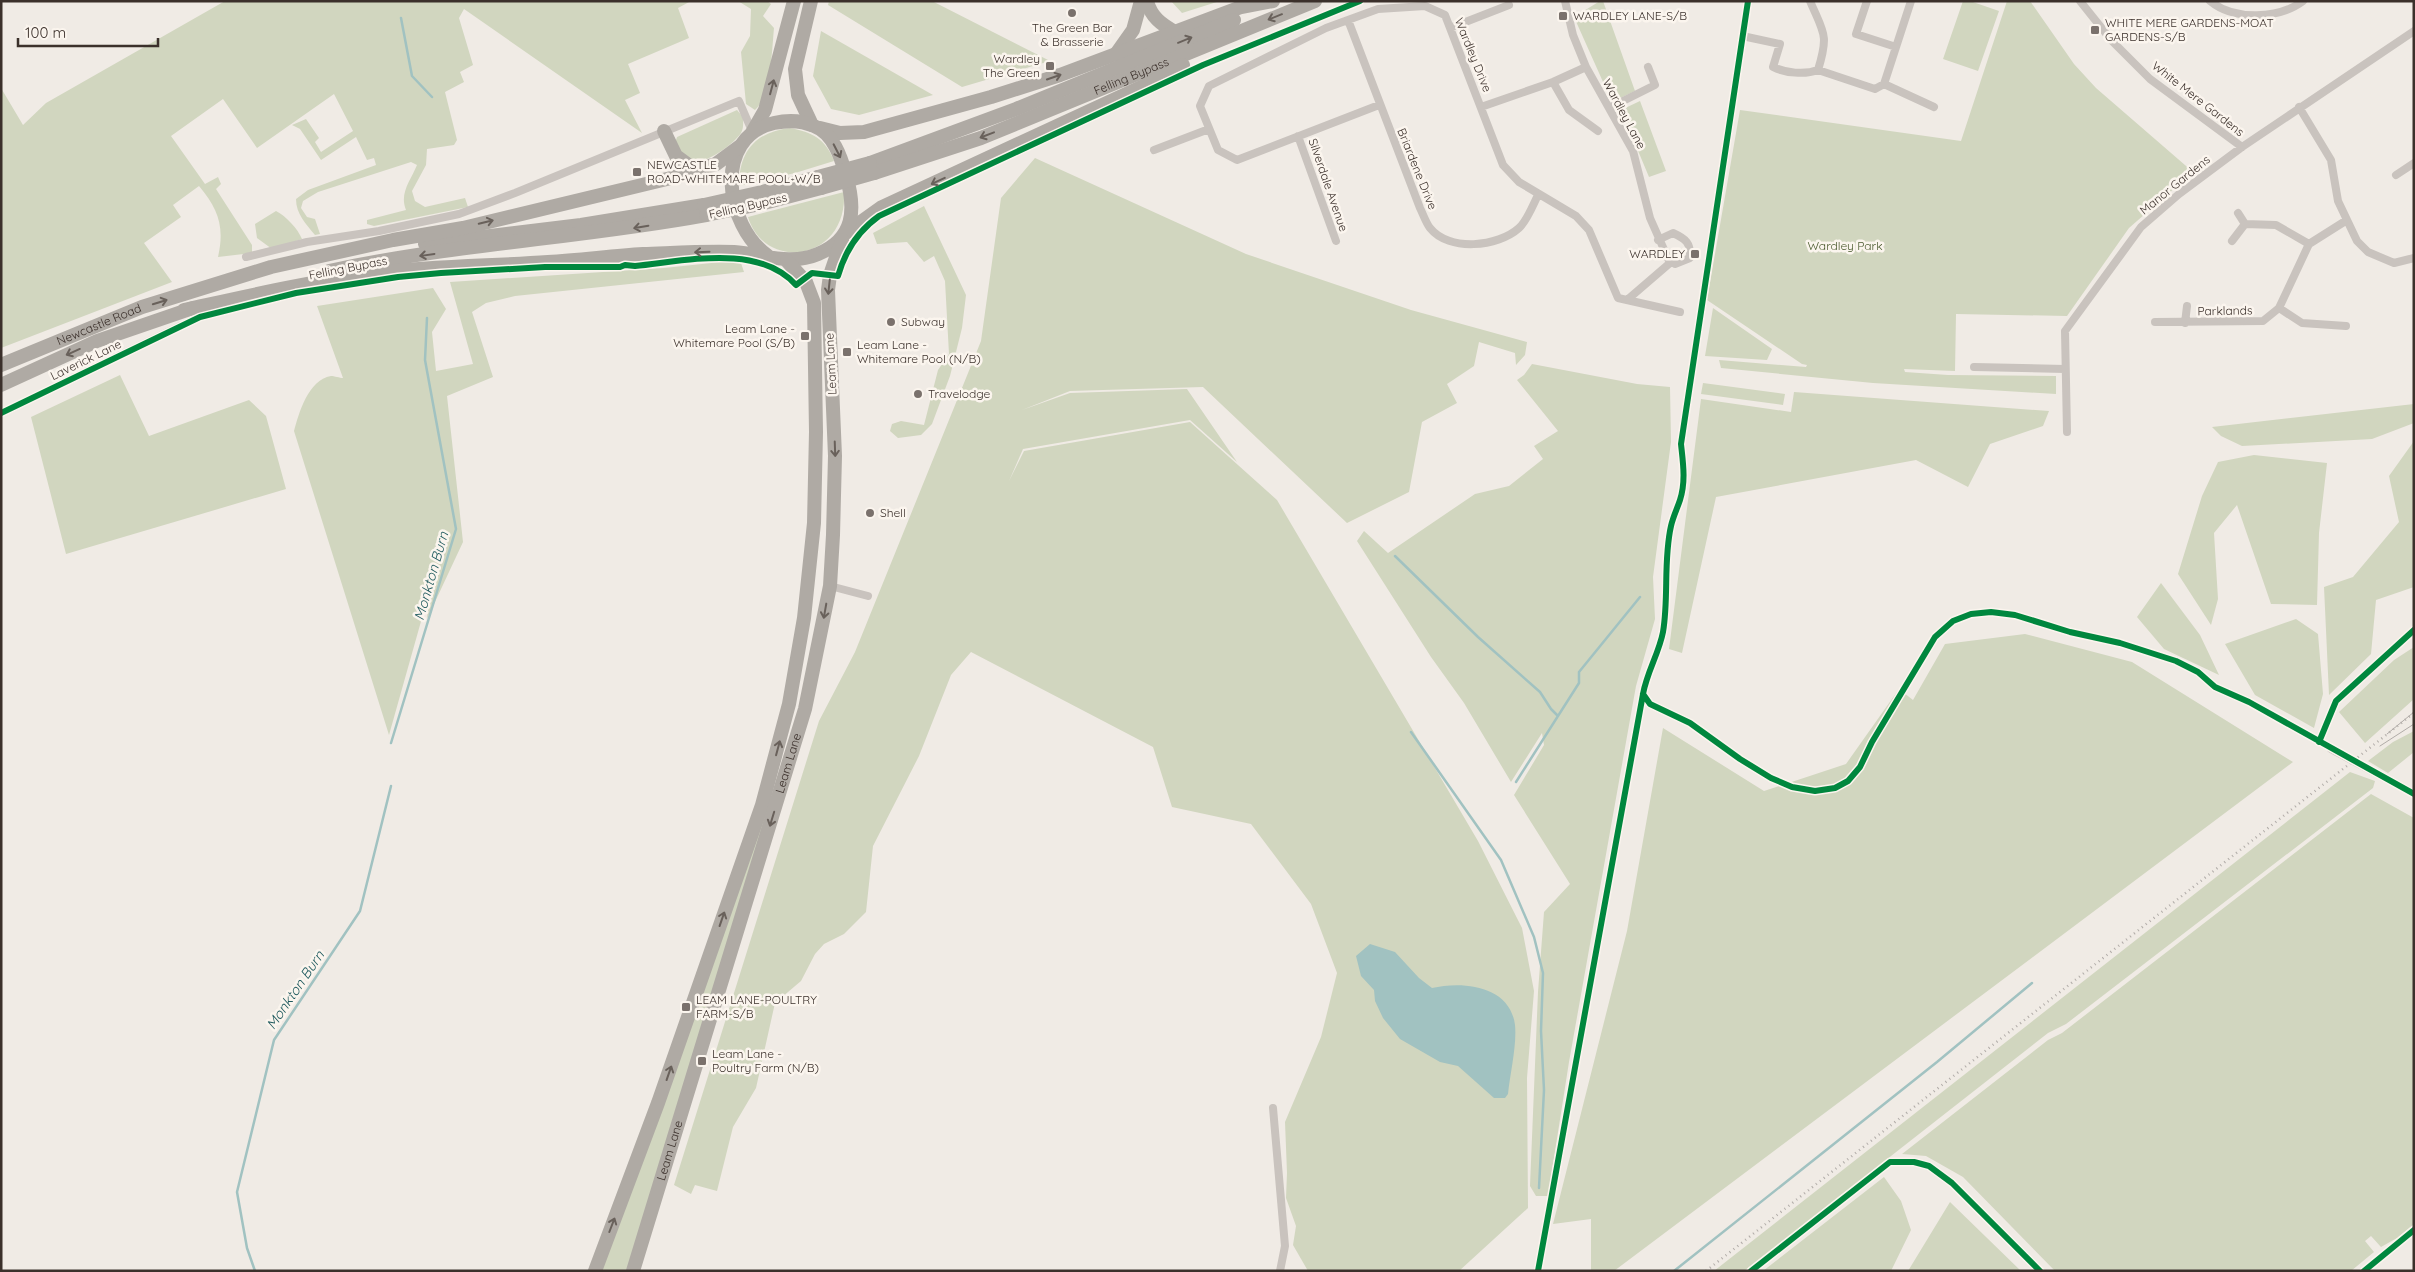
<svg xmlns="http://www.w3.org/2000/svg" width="2415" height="1272" font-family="Quicksand,sans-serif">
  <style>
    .green { fill: #d1d6bf }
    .water { fill: #a1c2c1 }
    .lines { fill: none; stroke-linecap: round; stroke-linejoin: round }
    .stream { stroke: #a1c2c1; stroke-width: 2.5 }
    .street { stroke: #c9c3be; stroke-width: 8 }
    .highway { stroke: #afaaa4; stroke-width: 14 }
    .tram { stroke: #b1aca8; stroke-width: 1 }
    .rail { stroke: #b1aca8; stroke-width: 2.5; stroke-dasharray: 1 4; stroke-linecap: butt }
    .street-bridge { stroke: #c9c3be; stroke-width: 8 }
    .highway-bridge { stroke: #afaaa4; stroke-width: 14 }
    .cycleway-casing { stroke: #fbf5ee; stroke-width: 9 }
    .cycleway { stroke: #00873e; stroke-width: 6 }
    .oneway { stroke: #69615b }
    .poi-dot { fill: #7a716c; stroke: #fbf5ee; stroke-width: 2 }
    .labels { text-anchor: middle; stroke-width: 5; stroke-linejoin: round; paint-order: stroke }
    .poi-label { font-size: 12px; fill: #3b302b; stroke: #fbf5ee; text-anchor: start }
    .street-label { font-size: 12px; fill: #3b302b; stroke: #fbf5ee }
    .park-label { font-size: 12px; fill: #4a5a2e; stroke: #fbf5ee }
    .water-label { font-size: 14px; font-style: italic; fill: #1f5a5e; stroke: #fbf5ee }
  </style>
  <rect width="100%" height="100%" fill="#f0ebe5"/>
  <path class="green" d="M225,1H691L678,8L689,38L628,64L640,93L625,100L642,133L464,9L459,18L473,65L460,72L464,82L445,92L457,140L454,145L427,149L426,165L412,191L415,201L425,207L465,198L468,207L374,226L367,224V220L406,210C399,193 411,180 417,165L411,162L318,192L303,201L301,208L307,217L315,219L320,234L315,235C306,224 296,214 296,199L308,190L376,165L374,158L367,160L356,137L321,160L300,129L292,125L306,119L319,138L315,142L321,152L353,131L334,94L257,148L223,99L171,136L205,184L218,177L221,184L216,189L252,245V253L218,257C225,226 218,209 199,186L173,205L181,217L144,243L172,282L1,348V88L23,125L46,103Z
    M738,1H767L771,4L763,16L774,28C772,49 771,96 755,110L746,104L741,52L750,36L751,9Z
    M829,1H932L1050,61L962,87L828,5Z
    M1171,1H1220L1182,13Z
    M1600,1H1603L1635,91L1612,102L1574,17Z
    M1963,1H1970L1999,11L1978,71L1943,59Z
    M2007,1H2030L2074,64L2096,88L2193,172L2129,228L2067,316L1956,314L1955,371L1904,369L1905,372L1948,375L2056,376V394L1873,383L1721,368L1719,360L1806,367L1807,365L1802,364L1707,300L1740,110L1961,141Z
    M821,31L933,95L859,115L831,109L813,76Z
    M1640,101L1666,171L1649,177L1621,110Z
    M737,110L743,117C743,122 744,128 741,133C734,144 704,166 691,161C684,158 679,149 675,143L677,137Z
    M790,128C812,132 826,139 834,161L795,173L739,186C739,152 755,132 790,128Z
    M1035,158L1246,254L1411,310L1527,342L1525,355L1516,365L1515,353L1479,342L1474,366L1447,384L1457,403L1422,422L1409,492L1347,523L1203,387L1070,391L1022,410L1070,393L1187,389L1237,462L1190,420L1023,449L1009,481L1024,451L1190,422L1277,500L1478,841L1522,928L1534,991L1527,1078L1528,1208L1459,1271H1308L1293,1245L1296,1226L1286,1198L1287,1173L1285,1122L1321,1037L1337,973L1311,904L1251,824L1172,807L1153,747L971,652L951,675L919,756L873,846L866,912L844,934L824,944L815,954L801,981L775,1003L756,1088L733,1127L717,1191L695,1185L691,1194L674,1185L819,721L855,652L981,341L1001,198Z
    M844,192C848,261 765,273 748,217Z
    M924,206L966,295L962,328L950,376L932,424L921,435L898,438L890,431L892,424L901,421L924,425L938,370L949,354L945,281L934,256L924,262L907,242L877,244L873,233Z
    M276,211C286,216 298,229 302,239L272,249L257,238L255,224Z
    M740,260L744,272L515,296L486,303L472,312L493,377L447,396L463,542L427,619L429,593L389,735L294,431C299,413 308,380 331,376C334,376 340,378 343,378L317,306L433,288L446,309L432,332L436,371L473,364L450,282L664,268Z
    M1713,308L1772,349L1767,360L1705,356Z
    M1532,364L1637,384L1670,387L1671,442L1653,577L1655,619L1636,686L1569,1062L1548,1196H1536L1530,1186L1538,992L1544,912L1570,884L1514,795L1544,745L1542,733L1511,782L1464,703L1431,657L1357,541L1364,531L1388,553L1475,494L1509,486L1543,459L1534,446L1558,431L1517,380L1524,375Z
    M120,375L149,436L249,400L266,416L286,489L66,554L31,417Z
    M1703,383L1785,394L1783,405L1701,394Z
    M1794,392L2049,411L2043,426L1990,444L1968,487L1916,460L1716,497L1682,653L1669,649L1701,399L1791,412Z
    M2414,404V423L2372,439L2242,446L2221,436L2212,427Z
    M2414,441V587L2376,600L2371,654L2329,695L2324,587L2353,577L2399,522L2389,476Z
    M2254,455L2327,463L2319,533L2317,605L2271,604L2237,505L2214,533L2218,599L2211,625L2178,574L2202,496L2218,462Z
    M2161,583L2200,635L2219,675L2164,649L2137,617Z
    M2296,619L2318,634L2323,694L2314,728L2255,695L2225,644Z
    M2025,634L2132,662L2293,762L1614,1271H1591V1219L1553,1224L1627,931L1663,728L1764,791L1846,764L1899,689L1913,700L1945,644Z
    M2414,647V699L2365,743L2339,712L2394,660Z
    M2414,731V752L2388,773L2368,761L2393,742Z
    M2350,772L2375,781L2373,788L2066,1024L2048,1033L1744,1271H1714Z
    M2371,794L2414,818V1224L2397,1238L2381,1247L2371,1236L2365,1241L2374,1252L2351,1271H2055L1963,1177L1926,1156L1902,1154L2048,1040L2062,1033Z
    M763,818L766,820L637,1242L626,1271H600Z
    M1884,1177L1901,1201L1911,1230L1891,1271H1763Z
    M1950,1202L2021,1271H1908Z"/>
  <path class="water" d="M1370,944L1395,952L1419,978L1432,988C1462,981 1510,985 1515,1025C1517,1045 1510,1074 1508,1094L1505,1098H1494L1458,1066L1440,1062L1400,1039L1383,1018L1375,1001L1374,990L1361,976L1356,956Z"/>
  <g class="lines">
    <path class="stream" d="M401,18L412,76L432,97
      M1395,556L1478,637L1540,692L1551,709L1558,716
      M1411,732L1501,860L1534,937L1543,973L1541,1031L1544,1090L1539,1188
      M391,743L456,529L425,360L427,318
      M1516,782L1579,683V672L1640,597
      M255,1271L247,1248L237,1192L274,1040L360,911L391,786
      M1674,1271L1937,1062L2032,983"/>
    <path class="street" d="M1565,1L1573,35L1586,67L1633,151L1650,218L1670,263L1627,300
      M1810,1C1824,34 1829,34 1818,70
      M1867,1L1856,34L1896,47
      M2080,1L2112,41L2150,79L2242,147
      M2210,1C2234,21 2279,19 2303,1
      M1348,20L1420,208C1423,214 1426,223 1430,228C1449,252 1498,247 1519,228C1527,221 1533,205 1538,195
      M1450,28L1509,5
      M1747,37L1780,44L1773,67C1785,73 1805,75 1818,70L1875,89L1884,84L1911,1
      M1553,82L1569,110L1598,131
      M1884,84L1934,107
      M1379,105L1237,160L1218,150L1200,106L1209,86L1326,28L1378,9L1425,6L1445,15L1503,165L1519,182L1576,216L1589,230L1618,298L1680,312
      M1481,107L1553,82L1586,67
      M2299,107L2331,160L2338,201L2357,241L2368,252L2394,263L2414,258
      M1609,108L1655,85L1648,67
      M1298,136L1336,241
      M1154,150L1209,129
      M2396,175L2414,163
      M2238,213L2245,224
      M1658,240L1673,233C1686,239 1691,243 1690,258L1675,264L1668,258
      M2232,241L2245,224L2276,225L2309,244
      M246,257L307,242L379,231L459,214L515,193L739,101L752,131
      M2279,308L2302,323L2346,326
      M2155,322L2263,321L2279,308L2309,244L2347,220
      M2185,323L2187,306
      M1974,367L2065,369
      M1,413L180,326
      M2067,432L2065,331L2141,227L2179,194L2242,147L2414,31
      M830,586L868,596
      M2383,777L2414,794
      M1273,1108L1285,1246L1280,1271"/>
    <g class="highway">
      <path d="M811,1L795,69L798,95L812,125"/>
      <path d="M1147,1C1151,17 1161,24 1175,32"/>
      <path d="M1116,54L1133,30L1141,1"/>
      <path d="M820,128L840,133L864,132L991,97L1060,75L1241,7L1273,1"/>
      <path d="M664,131L676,156L695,170"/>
      <path d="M753,131L765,110L794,1"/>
      <path d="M870,163L1016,109L1234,20"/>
      <path id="s1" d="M874,173L981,138L1315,1"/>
      <path d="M762,192L818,177"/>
      <path d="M764,203L821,188"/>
      <path d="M847,232L882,207L1152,82L1183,65"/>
      <path d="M425,244L581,225L704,205"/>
      <path d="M329,271C453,244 581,238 706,215"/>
      <path d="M184,310C248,296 312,281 377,273C434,266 491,266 548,262C580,260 612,256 643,254C673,253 704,251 734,252C763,254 790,266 818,254C855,239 856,209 846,175C841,157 833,133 814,126C801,120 788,120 774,123C712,137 725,226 768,256"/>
      <path id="s2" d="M1,365L142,307L271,267L393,240L463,228L671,178L716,164L739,147"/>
      <path d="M1,385L97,341L193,308"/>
      <path d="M595,1271L658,1103L762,805L789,704L804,618L814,523L816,432L814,303L806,282L787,261"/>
      <path id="s3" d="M633,1271L805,709L830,586L833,535L835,456L828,290L830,275L842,240"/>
    </g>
    <path class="tram" d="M2387,734L2414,712
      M2380,746L2414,724"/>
    <path class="rail" d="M1706,1271L2414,713"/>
    <path class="street-bridge" d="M2331,749L2383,777"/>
    <path class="highway-bridge" d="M818,177L870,163
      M821,188L874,173
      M704,205L762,192
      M706,215L764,203"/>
    <g class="cycleway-casing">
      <path id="cycleway" d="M1,413L200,317L296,293L398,277L441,273L545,267H620L625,265L635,266C686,261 758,243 796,285L812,273L838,276C845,251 858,231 879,216L1203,65L1360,1
        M1643,694L1650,704L1690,723L1740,759L1771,778L1792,787L1815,791L1835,788L1848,781L1860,767L1872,742L1935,637L1953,621L1971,614L1991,612L2015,615L2070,632L2120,643L2176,661L2198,672L2215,687L2249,702L2414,794
        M2319,742L2336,701L2414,630
        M1538,1271L1643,694C1647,672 1659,653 1663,632C1669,597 1663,561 1671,526C1673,517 1677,509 1680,500C1686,481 1683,463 1681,444L1748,1
        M1751,1271L1890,1162H1914L1929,1166L1952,1183L2040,1271
        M2364,1271L2414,1230"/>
    </g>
    <use href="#cycleway" class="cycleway"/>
  </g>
  <defs><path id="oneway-shaft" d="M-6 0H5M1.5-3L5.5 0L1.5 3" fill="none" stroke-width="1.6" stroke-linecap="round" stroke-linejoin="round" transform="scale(1.25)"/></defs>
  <g class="oneway">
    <use href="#oneway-shaft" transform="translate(1275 17) rotate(158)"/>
    <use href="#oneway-shaft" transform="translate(1185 40) rotate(-22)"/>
    <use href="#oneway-shaft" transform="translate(1054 77) rotate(-19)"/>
    <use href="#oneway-shaft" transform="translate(772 87) rotate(-75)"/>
    <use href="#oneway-shaft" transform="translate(987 135) rotate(159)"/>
    <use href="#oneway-shaft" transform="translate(837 151) rotate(63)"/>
    <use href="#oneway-shaft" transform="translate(938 181) rotate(155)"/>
    <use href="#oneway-shaft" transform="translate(486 222) rotate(-14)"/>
    <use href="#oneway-shaft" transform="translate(641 227) rotate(170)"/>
    <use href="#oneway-shaft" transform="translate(702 252) rotate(178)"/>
    <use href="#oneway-shaft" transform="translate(427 255) rotate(172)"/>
    <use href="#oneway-shaft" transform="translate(829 287) rotate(96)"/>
    <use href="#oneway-shaft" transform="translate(160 302) rotate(-17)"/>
    <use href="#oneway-shaft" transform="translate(73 352) rotate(156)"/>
    <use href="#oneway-shaft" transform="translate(835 449) rotate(88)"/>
    <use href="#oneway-shaft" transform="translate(825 611) rotate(100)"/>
    <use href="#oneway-shaft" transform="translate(778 748) rotate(-75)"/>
    <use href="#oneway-shaft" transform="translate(772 819) rotate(107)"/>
    <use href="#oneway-shaft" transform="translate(722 919) rotate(-71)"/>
    <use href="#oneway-shaft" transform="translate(669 1073) rotate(-71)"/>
    <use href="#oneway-shaft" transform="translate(612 1225) rotate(-69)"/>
  </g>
  <g class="poi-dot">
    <circle cx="1072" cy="13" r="5"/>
    <rect x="1558" y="11" width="10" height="10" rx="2.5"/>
    <rect x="2090" y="25" width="10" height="10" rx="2.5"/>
    <rect x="1045" y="61" width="10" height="10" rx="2.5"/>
    <rect x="632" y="167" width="10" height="10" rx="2.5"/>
    <rect x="1690" y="249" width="10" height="10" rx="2.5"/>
    <circle cx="891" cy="322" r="5"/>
    <rect x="800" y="331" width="10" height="10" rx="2.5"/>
    <rect x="842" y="347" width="10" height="10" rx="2.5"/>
    <circle cx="918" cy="394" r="5"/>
    <circle cx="870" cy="513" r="5"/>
    <rect x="681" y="1002" width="10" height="10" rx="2.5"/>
    <rect x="697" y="1056" width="10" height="10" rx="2.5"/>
  </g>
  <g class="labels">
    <g class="poi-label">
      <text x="1573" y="20">WARDLEY LANE-S/B</text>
      <text x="2105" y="27">WHITE MERE GARDENS-MOAT<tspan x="2105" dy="14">GARDENS-S/B</tspan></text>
      <text x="1072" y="32" text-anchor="middle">The Green Bar<tspan x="1072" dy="14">&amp; Brasserie</tspan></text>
      <text x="1040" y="63" text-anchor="end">Wardley<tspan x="1040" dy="14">The Green</tspan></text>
      <text x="647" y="169">NEWCASTLE<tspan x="647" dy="14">ROAD-WHITEMARE POOL-W/B</tspan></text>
      <text x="1685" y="258" text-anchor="end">WARDLEY</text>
      <text x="901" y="326">Subway</text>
      <text x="795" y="333" text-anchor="end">Leam Lane -<tspan x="795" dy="14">Whitemare Pool (S/B)</tspan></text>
      <text x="857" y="349">Leam Lane -<tspan x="857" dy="14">Whitemare Pool (N/B)</tspan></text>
      <text x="928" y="398">Travelodge</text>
      <text x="880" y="517">Shell</text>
      <text x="696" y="1004">LEAM LANE-POULTRY<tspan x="696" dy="14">FARM-S/B</tspan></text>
      <text x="712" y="1058">Leam Lane -<tspan x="712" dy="14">Poultry Farm (N/B)</tspan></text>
    </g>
    <g class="street-label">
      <text transform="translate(1473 55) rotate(68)" y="4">Wardley Drive</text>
      <text dy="4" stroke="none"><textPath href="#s1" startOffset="275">Felling Bypass</textPath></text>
      <text transform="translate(2198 99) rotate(38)" y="4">White Mere Gardens</text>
      <text transform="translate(1624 114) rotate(62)" y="4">Wardley Lane</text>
      <text transform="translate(1417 169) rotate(68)" y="4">Briardene Drive</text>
      <text transform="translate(1328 185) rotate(71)" y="4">Silverdale Avenue</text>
      <text transform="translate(2175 185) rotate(-39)" y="4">Manor Gardens</text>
      <text transform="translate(748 206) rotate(-13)" y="4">Felling Bypass</text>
      <text transform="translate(348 268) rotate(-11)" y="4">Felling Bypass</text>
      <text transform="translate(2225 311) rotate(-1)" y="4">Parklands</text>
      <text dy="4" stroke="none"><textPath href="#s2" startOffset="106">Newcastle Road</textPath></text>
      <text transform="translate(86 360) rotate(-26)" y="4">Laverick Lane</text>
      <text transform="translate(831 364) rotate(-93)" y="4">Leam Lane</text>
      <text dy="4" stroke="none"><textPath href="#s3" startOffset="531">Leam Lane</textPath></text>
      <text dy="4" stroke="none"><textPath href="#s3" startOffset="126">Leam Lane</textPath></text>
    </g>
    <g class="park-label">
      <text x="1845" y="250">Wardley Park</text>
    </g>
    <g class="water-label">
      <text transform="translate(431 576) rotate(-74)" y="5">Monkton Burn</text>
      <text transform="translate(295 990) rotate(-56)" y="5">Monkton Burn</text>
    </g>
  </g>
  <rect width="2415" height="1272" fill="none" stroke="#3b302b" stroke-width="5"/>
  <path d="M18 38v8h140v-8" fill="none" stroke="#3b302b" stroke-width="2.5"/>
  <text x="25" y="38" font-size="15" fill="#3b302b" stroke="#fbf5ee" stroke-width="4" paint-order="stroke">100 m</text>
</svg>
